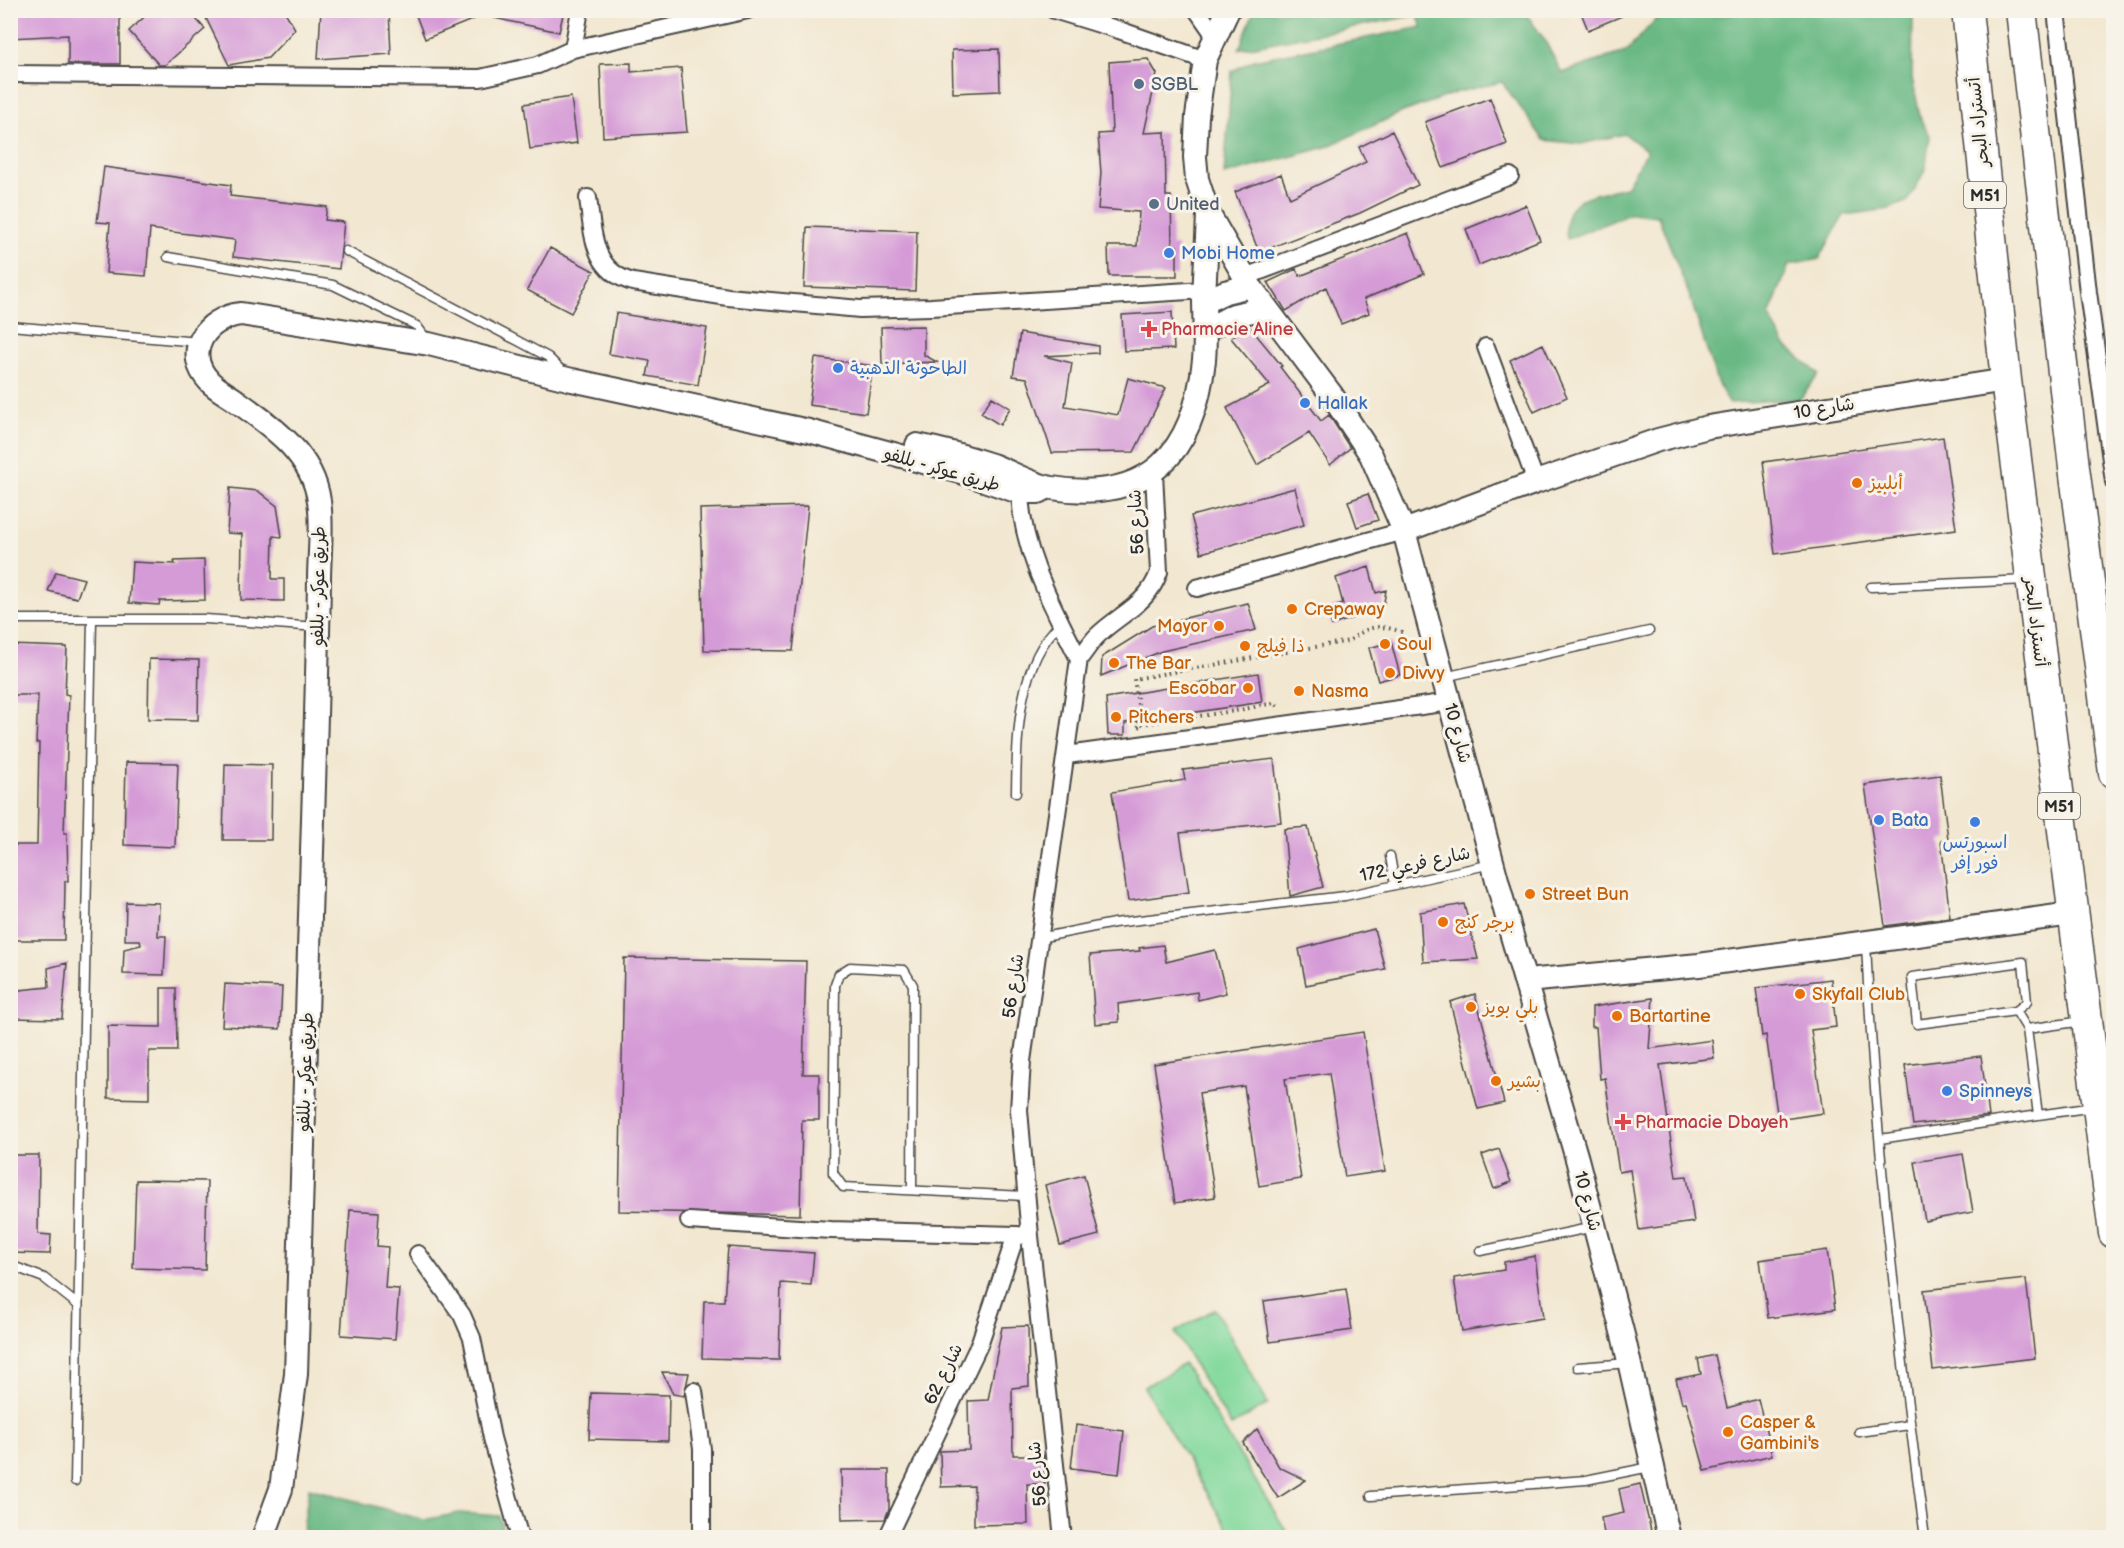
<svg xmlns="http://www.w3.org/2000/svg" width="2124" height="1548" font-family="'Balsamiq Sans','Playpen Sans Arabic',sans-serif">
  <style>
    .green { fill: #83d99d; stroke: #578264; stroke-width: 1.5 }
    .forest { fill: #6ab984; stroke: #4a7258; stroke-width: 1.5 }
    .building { fill: #d59bd7 }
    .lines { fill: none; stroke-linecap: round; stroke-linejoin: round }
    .lane-casing { stroke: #494744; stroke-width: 11 }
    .street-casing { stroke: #494744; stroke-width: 20 }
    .secondary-casing { stroke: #494744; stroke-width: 26 }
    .highway-casing { stroke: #494744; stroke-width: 33 }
    .path { stroke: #494744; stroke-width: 4; stroke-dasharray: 1.5 4.5; stroke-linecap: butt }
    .lane { stroke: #fff; stroke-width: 8 }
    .street { stroke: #fff; stroke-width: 16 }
    .secondary { stroke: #fff; stroke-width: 22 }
    .highway { stroke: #fff; stroke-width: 30 }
    .service-dot { fill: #5c6f8a; stroke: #f7f3e8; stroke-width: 2 }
    .shop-dot { fill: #3f7fe0; stroke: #f7f3e8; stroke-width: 2 }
    .health-dot { fill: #e0444e; stroke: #f7f3e8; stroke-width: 2 }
    .food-dot { fill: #e8710a; stroke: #f7f3e8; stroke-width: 2 }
    .labels { text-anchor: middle; stroke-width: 6; stroke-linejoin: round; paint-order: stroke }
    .shield { fill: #f7f3e8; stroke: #686764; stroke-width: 1.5 }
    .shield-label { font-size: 16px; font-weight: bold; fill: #2b2b2b }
    .service-label { font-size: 18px; fill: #4e5e75; stroke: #f7f3e8; text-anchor: start }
    .street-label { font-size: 18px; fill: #2b2b2b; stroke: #f7f3e8 }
    .shop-label { font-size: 18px; fill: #366cbe; stroke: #f7f3e8; text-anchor: start }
    .health-label { font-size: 18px; fill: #be3a42; stroke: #f7f3e8; text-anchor: start }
    .food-label { font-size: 18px; fill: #c56008; stroke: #f7f3e8; text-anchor: start }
  </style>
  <rect width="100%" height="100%" fill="#f7f3e8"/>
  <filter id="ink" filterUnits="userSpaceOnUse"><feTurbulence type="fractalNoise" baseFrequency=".0167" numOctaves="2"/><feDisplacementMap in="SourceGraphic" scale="12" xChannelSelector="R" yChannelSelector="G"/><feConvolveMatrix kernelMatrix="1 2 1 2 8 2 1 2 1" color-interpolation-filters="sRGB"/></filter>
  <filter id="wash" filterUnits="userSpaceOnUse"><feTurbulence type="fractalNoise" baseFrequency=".008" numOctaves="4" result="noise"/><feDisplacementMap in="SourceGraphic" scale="24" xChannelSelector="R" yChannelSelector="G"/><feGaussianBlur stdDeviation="1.35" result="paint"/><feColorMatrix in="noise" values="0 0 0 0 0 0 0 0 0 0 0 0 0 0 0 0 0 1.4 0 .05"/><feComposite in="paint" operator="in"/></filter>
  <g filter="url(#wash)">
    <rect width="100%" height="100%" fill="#f2e7d0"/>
    <path class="green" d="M1215,1309L1268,1404L1231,1426L1175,1332Z
      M1184,1364L1290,1537H1233L1144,1387Z"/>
    <path class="forest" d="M1740,10L1913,11L1912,78L1921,120L1930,136L1925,171L1908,201L1889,209L1844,215L1819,259L1789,265L1769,316L1785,345L1819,374L1800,399L1729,403L1717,382L1690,297L1658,216L1632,213L1567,239C1559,195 1593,195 1626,187L1647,151L1625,134L1581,144L1544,140L1502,82L1458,92L1403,112L1326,147L1224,175L1232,71L1254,60L1422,27L1417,15L1239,49L1254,11H1524L1544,39L1562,73L1627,51L1657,18L1728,15Z
      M309,1488L424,1520L459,1513L499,1516L505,1537H302Z"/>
    <g id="blocks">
      <path class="building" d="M10,10H120V64H68V35L10,38Z
        M152,10H188L205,29L165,65H159L129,31Z
        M218,10H284L295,29L268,58L229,65L205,16Z
        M321,10H389L391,54L318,59Z
        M414,10H494V11L425,39Z
        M495,10H564L559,32L494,18Z
        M1580,10H1634V11L1588,30Z
        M999,49L1000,91L953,93L952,50Z
        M1148,59L1157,74L1144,133L1165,132L1166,196H1171L1172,246H1177V276H1109L1108,246H1137L1139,212L1098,209L1101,173L1098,134L1112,133L1109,62Z
        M631,63V72L681,68L687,132L603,137L600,64Z
        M571,97L577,143L530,149L524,104Z
        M1490,98L1507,144L1443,168L1425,122Z
        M1392,131L1418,185L1360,213L1259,252L1235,192L1281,174L1290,198L1366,162L1359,147Z
        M104,167L231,185L230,196L327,207L325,220L344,222L339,269L233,257L235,240L150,229L146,276L106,273L110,223L97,222Z
        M1526,205L1540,240L1479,265L1466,229Z
        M807,227L917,231L915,291L804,287Z
        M1408,233L1424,274L1364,299L1369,313L1341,324L1326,287L1286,311L1268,282L1296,269L1300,276Z
        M550,248L594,271L571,313L527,290Z
        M1172,312L1174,349L1124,351L1122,315Z
        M616,313L707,328L698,385L647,376L650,361L609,354Z
        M924,326V355L937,362L882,364L881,327Z
        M1246,326H1249L1282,366L1280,367L1321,421L1329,415L1350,448L1330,465L1309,433L1257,465L1227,408L1270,385L1231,338Z
        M1020,333L1098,346V353L1044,356L1072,363L1065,406L1118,415L1128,378L1166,388L1134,452L1052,453L1027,378L1013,376Z
        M1543,344L1567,397L1534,412L1510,360Z
        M815,358L873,366L866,413L809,405Z
        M992,397L1010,408L1000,425L981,413Z
        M1943,437L1956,529L1775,554L1763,462Z
        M230,488L258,491L277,506L282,537L273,536L272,579H284V601L241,600L242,534L227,533Z
        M1295,488L1304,525L1201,553L1191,516Z
        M1368,494L1378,520L1357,527L1348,501Z
        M808,506L793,651L704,650L700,509Z
        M204,560L205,600L160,601L159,605L129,603L132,562L175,564L174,561Z
        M1369,567L1376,593L1386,590L1383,608L1332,625L1327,610L1343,604L1336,578Z
        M56,572L84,579L77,598L48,591Z
        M1248,603L1256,630L1162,651L1101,676L1102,657L1152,626Z
        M1391,642L1400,675L1378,681L1369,648Z
        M10,645L67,647L65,694L69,695L64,833H67L68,881H65L64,940H10V845H37L39,743H36L38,695H10Z
        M149,659L199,660L198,720L148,719Z
        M1258,673L1262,702L1125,723V735H1108L1106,698Z
        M1274,759L1281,822L1180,833L1189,892L1128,901L1112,792L1185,780L1183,770Z
        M126,762L178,763L175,847L124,845Z
        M225,764L272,765L271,840H223Z
        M1940,775L1948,839L1941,840L1950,917L1885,926L1865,785Z
        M1308,827L1323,887L1290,896L1284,829Z
        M126,902L159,903L158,936H166L164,975L123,974L124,949L141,945L140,940H125Z
        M1464,904L1478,959L1423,962L1420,912Z
        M1374,929L1385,969L1306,985L1299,949Z
        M1163,945L1166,962L1215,950L1226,993L1198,1000L1197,992L1118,1004L1119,1022L1095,1024L1090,955L1140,951L1139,948Z
        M624,958L806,961L803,1074H819V1120H802L800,1215L619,1211Z
        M67,963L62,1019L10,1018V991L49,987L48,968Z
        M1831,979L1836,1027L1811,1030L1823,1113L1778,1120L1766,1035L1762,1036L1756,988Z
        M225,984L282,987L280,1029L222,1026Z
        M161,988H176L177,1051H149V1099L108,1098V1026L161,1027Z
        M1475,994L1504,1103L1478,1109L1450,1002Z
        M1653,998L1649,1049L1712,1040L1714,1058L1660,1065L1676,1177L1687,1176L1694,1222L1639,1230L1630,1170L1619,1172L1605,1078L1600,1079L1596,1027H1592V1007Z
        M1363,1032L1385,1171L1345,1177L1329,1073L1285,1079L1301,1179L1259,1186L1244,1086L1199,1093L1215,1197L1175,1203L1154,1064Z
        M1981,1056L1989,1116L1913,1125L1905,1065Z
        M1499,1149L1511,1182L1494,1189L1482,1155Z
        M1963,1154L1973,1212L1925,1221L1915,1162Z
        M10,1155H39L38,1234L51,1235L50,1254L10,1253Z
        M1084,1175L1099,1235L1060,1245L1045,1185Z
        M136,1180L207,1181L205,1270L133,1268Z
        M350,1210L379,1212L377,1246L388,1247L385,1288L399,1289L395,1339L341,1335Z
        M728,1247L814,1253L811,1285L781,1283L779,1360L702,1358L704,1301H724Z
        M1827,1250L1835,1309L1768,1318L1760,1260Z
        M1535,1256L1543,1318L1462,1331L1454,1278L1504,1270V1262Z
        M2026,1279L2035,1358L1933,1370L1924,1290Z
        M1346,1289L1352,1330L1270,1342L1264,1301Z
        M1028,1326L1029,1386L1012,1388L1013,1455H1043L1045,1484H1027L1028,1524L974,1525V1486L941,1487L940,1451L969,1450L968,1401L988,1400L1002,1327Z
        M1715,1355L1727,1408L1758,1399L1772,1455L1705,1471L1686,1402L1682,1403L1676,1379L1701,1374L1698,1359Z
        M662,1372L689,1373L684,1396L673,1394Z
        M591,1393L669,1395L668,1441L589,1439Z
        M1076,1425L1124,1431L1119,1474L1071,1468Z
        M1257,1429L1279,1467L1306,1480L1278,1498L1243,1443Z
        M841,1470H889V1509L885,1519L842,1520Z
        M1640,1484L1651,1531L1622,1538H1605L1601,1518L1624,1513L1619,1489Z"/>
    </g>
  </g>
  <g filter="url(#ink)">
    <use href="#blocks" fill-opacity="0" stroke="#494744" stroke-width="1.5"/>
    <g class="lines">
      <g class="lane-casing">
        <path id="lane" d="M346,251L520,342L548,357L563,372
          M168,257L333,285L417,326L428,341
          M10,326L199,342
          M1871,587L2027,580
          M10,619H205L318,627
          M1444,677L1649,631
          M1016,793C1017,737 1017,663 1061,623
          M1390,856L1395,885
          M1039,938L1114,923L1345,896L1492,864
          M1866,944C1875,1143 1899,1341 1925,1538
          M2027,1029L2083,1021
          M2038,1115L2094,1107
          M1880,1139L2038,1115L2027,1029L2016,1011L2027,1002L2023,962L1912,977L1917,1024L2016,1011
          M912,1190L913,985L904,970L850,967L839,974L835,985L833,1173L843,1187L1026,1196
          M1480,1251L1594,1227
          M10,1265L44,1278L78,1305
          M1578,1367L1629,1363
          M1859,1432L1910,1425
          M75,1481L92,619
          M1371,1496L1586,1480L1650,1467"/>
      </g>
      <g class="street-casing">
        <path id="street" d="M1054,10L1119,30L1205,60
          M1197,10L1215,36
          M2056,10L2088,292L2114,482
          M573,49L580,10
          M10,74L480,78L538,65L573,49L748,10
          M588,198C593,233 592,271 633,282L728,297L860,309L931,307L1205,290
          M1245,277L1510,176
          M1486,347L1536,482
          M1020,483C1018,544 1052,606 1079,659
          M1197,588L1404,531
          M1067,755L1450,702
          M689,1221L831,1230L1016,1235
          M418,1254L462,1315L472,1338L492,1438L520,1538
          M694,1391L702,1449V1538
          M887,1538L979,1345L1016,1235L1030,1236
          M1063,1538L1030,1236L1019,1110L1022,1061L1079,659C1085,652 1090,643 1097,636C1119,614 1148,605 1159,572L1154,473"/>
      </g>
      <g class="secondary-casing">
        <path id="secondary" d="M1228,10L1205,60L1197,116L1195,157L1197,179L1208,213L1250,286L1331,394L1371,455L1404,531L1512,936L1577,1159L1624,1339L1669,1538
          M1204,302L1225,292L1250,286
          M1204,331L1234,315L1266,308
          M917,445C943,450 968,457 992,465C1011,472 1032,485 1052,488C1149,503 1194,454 1204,360C1206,340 1204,320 1204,300C1205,272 1207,243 1208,214
          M1404,531L1536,482L1658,440L1708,427L2006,380
          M1526,981L1699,965L2072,914
          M263,1538L281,1489L296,1374C302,1178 308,982 314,786C316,717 318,649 319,580C319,555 323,526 319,501C313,455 273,427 238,402C229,395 218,390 210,382C182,353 205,318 241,314L429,344L572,380L809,431L964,473L1019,492H1039L1048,487"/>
      </g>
      <g class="highway-casing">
        <path id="highway" d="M1967,10L2006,380L2114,1233
          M2021,10L2074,467L2114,773"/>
      </g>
      <path class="path" d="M1141,724L1235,711L1274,703L1280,707
        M1138,727L1141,724L1134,679L1349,641C1370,625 1378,624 1402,632"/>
      <use href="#lane" class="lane"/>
      <use href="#street" class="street"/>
      <use href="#secondary" class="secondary"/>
      <use href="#highway" class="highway"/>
    </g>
  </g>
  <g class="service-dot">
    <circle cx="1139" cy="84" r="6"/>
    <circle cx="1154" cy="204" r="6"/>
  </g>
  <g class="shop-dot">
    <circle cx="1169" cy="253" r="6"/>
    <circle cx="838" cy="368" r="6"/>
    <circle cx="1305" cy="403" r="6"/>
    <circle cx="1879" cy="820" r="6"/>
    <circle cx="1975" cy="822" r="6"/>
    <circle cx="1947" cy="1091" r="6"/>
  </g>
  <g class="health-dot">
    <path d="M1146 320h6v6h6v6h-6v6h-6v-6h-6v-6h6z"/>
    <path d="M1620 1113h6v6h6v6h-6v6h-6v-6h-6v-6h6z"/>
  </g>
  <g class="food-dot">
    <circle cx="1857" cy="483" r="6"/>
    <circle cx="1292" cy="609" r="6"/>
    <circle cx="1219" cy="626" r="6"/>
    <circle cx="1385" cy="644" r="6"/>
    <circle cx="1245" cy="646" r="6"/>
    <circle cx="1114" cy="663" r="6"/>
    <circle cx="1390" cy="673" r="6"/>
    <circle cx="1248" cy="688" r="6"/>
    <circle cx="1299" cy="691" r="6"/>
    <circle cx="1116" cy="717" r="6"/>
    <circle cx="1530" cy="894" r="6"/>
    <circle cx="1443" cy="922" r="6"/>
    <circle cx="1800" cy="994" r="6"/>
    <circle cx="1471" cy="1007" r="6"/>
    <circle cx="1617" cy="1016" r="6"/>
    <circle cx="1496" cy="1081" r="6"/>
    <circle cx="1728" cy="1432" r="6"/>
  </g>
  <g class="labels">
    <g class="shield">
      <rect x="1964" y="182" width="42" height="26" rx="4.5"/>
      <rect x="2038" y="793" width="42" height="26" rx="4.5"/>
    </g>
    <g class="shield-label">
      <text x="1985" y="201">M51</text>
      <text x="2059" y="812">M51</text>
    </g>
    <g class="service-label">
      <text x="1151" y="90">SGBL</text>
      <text x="1166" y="210">United</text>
    </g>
    <g class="street-label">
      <text transform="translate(1978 122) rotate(-96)" y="6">أتستراد البحر</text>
      <text transform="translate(1824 408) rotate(-9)" y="6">شارع 10</text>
      <text transform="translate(942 469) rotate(16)" y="6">طريق عوكر - بللفو</text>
      <text transform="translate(1136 522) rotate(-93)" y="6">شارع 56</text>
      <text transform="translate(318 586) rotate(-89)" y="6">طريق عوكر - بللفو</text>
      <text transform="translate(2036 622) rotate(83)" y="6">أتستراد البحر</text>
      <text transform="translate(1458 733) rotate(75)" y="6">شارع 10</text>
      <text transform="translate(1415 864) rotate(-12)" y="6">شارع فرعي 172</text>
      <text transform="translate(1013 986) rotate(-82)" y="6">شارع 56</text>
      <text transform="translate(305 1072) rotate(-88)" y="6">طريق عوكر - بللفو</text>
      <text transform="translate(1588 1201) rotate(75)" y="6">شارع 10</text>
      <text transform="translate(943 1374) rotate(-64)" y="6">شارع 62</text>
      <text transform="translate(1037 1474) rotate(-96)" y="6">شارع 56</text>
    </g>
    <g class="shop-label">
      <text x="1181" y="259">Mobi Home</text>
      <text x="850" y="374">الطاحونة الذهبية</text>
      <text x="1317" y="409">Hallak</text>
      <text x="1891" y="826">Bata</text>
      <text x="1975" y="848" text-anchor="middle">اسبورتس<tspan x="1975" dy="21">فور إفر</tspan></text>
      <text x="1959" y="1097">Spinneys</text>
    </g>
    <g class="health-label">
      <text x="1161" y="335">Pharmacie Aline</text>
      <text x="1635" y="1128">Pharmacie Dbayeh</text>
    </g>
    <g class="food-label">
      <text x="1869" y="489">أبلبيز</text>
      <text x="1304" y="615">Crepaway</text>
      <text x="1207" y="632" text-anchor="end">Mayor</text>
      <text x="1397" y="650">Soul</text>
      <text x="1257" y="652">ذا فيلج</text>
      <text x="1126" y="669">The Bar</text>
      <text x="1402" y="679">Divvy</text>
      <text x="1236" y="694" text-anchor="end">Escobar</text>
      <text x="1311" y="697">Nasma</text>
      <text x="1128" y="723">Pitchers</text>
      <text x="1542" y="900">Street Bun</text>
      <text x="1455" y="928">برجر كنج</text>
      <text x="1812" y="1000">Skyfall Club</text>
      <text x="1483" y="1013">بلي بويز</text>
      <text x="1629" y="1022">Bartartine</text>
      <text x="1508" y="1087">بشير</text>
      <text x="1740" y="1428">Casper &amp;<tspan x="1740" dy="21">Gambini's</tspan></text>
    </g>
  </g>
  <rect width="2124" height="1548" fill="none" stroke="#f7f3e8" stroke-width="36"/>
</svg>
